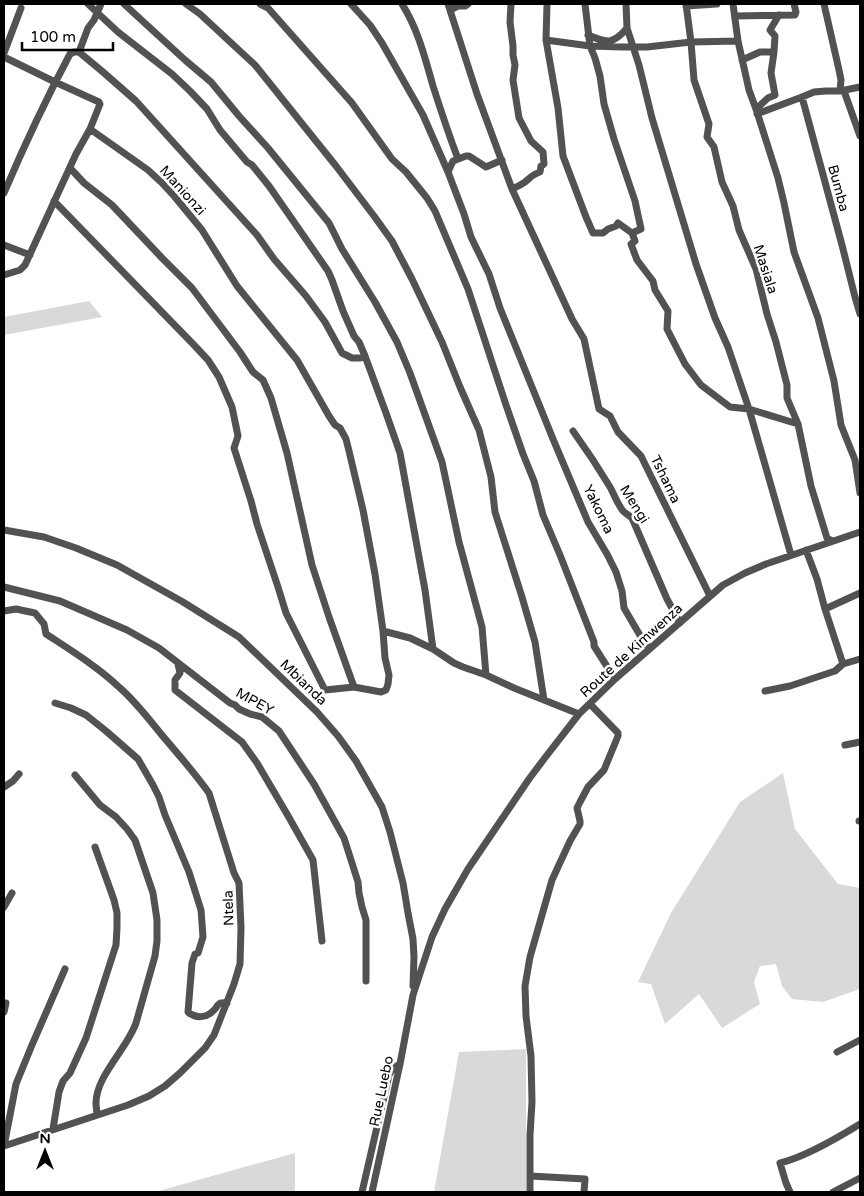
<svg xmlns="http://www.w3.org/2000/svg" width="864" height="1196" font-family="'Varela Round',sans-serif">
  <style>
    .green { fill: #d9d9d9 }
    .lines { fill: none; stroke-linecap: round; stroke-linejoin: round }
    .minor { stroke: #525252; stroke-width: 7 }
    .labels { text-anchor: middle; stroke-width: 5; stroke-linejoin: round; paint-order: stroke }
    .street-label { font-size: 14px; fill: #000; stroke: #fff }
  </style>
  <rect width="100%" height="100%" fill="#fff"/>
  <path class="green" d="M89,301L102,317L4,335V317Z
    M783,773L795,829L838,884L860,888V989L823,1002L792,999L782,986L776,964L760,966L754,982L760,1004L722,1028L699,994L665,1024L651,984L638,982L671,913L740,802Z
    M526,1049V1192H434L459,1052Z
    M295,1153V1192H155Z"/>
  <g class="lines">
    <path class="minor" d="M88,4L118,32L172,74L190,91L207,109L220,130L247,162L252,165L269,186L328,271L332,280L343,311L354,336L359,342L365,356L386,413L400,453L425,590L433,649
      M124,4L185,60L211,82L239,116L268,148L329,223L342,249L375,302L397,342L410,373L442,462L459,542L482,627L486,675
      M186,4L200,14L255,65L336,166L374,216L392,241L412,279L442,342L460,387L479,430L491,477L495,512L522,597L535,642L544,700
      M260,4L268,8L352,103L392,159L406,172L427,198L435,211L468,289L506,405L523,454L534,481L543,515L560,555L594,642V646L615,679
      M351,4L370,25L382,43L423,115L448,172L464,214L471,237L489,274L500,308L553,439L588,522L607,554L616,572L622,591L624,608L641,637L649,648
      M402,4C418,29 425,58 433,86C441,111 449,135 458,159
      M448,4L477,94L512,189L572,319L584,339L599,409L610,416L618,432L641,456L710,596
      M511,4L510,22L513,46V55L515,65L513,80L519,118L531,141L543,152L544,164L541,166L540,172C533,174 530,178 525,182C521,185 516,187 512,189
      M547,4L546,40L558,108L563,156L586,217L593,233H603L608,229L616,226L618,223L632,233
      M585,4L590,46L595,58L600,76L604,104L614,139L635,201L641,229L632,233L635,241L631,244L637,260L653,281L655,290L668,311L667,329L685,364L701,385L730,407L749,409L798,424
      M626,4L627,28L639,65L652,118L696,264L715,318L728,347L749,409L791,555
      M686,4L691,42L694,80L709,124L707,137L714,147L722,182L733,206L739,230L756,269L767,314L776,342L787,385V398L798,424L811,486L827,538L832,541
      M733,4L738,41L749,90L756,109L778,178L784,203L794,252L818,318L834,381L841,425L855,460L860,493
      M824,4L839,70L841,80L840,91
      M686,6L717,4
      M450,10L458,6H465L468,4
      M735,16L795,15L796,12L794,4
      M588,35C607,43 613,45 627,28
      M546,40L590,46L622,47H647L691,42L738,41
      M79,52L88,28L94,20L101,4
      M4,53L21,8
      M4,57L55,82L99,102L100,104L90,129L76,154L25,265L20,270L4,275
      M742,60L760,52H774
      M844,91L860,136
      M802,97L842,245L855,297L860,314
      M756,109L768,98L775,95L771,73L774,52L775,36L770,30L779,15
      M757,114L802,97L814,92L826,91H840L860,87
      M70,168L84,183L112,205L162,258L192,288L240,352L253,372L263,380L271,398L287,453L312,565L329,617L354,687
      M448,172L453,161L466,156H469L486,167L502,160
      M4,193C24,146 46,99 70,54L74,52H79L103,72L136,101L257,235L274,259L306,296L325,322L342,353L352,358H360L365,356
      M54,201L194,345L208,360L219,377L232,407L238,436L234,448L251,501L257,524L278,587L286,613L325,690L354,687L381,692L386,690L388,684L389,675L385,658L383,631L375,574L363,510L349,451L346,439L340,428L335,425L329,416L297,360L237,286L202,230L174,196L162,183L148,170L90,129
      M4,245L30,255
      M573,431C586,449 598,467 610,487C614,494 617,503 623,511C626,514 629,515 632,518L667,599L680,623
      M4,530L44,537L76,548L117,565L183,602L239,637L317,712L338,736L356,761L382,807L390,832L403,883L408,913L413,939L414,957L413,986
      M806,550L817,579L825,609L843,664
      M4,587L60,601L127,630L159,648L230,703L235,705L239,709L250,714L262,717L279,731L314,784L344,838L358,882L359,893L362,907L366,920V981
      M825,609L860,593
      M4,611L16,609L35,613L44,624L46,634C72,651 98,667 120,688C135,701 148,718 161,734C177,753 194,772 209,793L234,873L239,883L241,928L240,964L234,984L214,1035L205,1048L180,1073L165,1086L149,1096L128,1105L4,1146L16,1084L32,1045L65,969
      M383,631L410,638L433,649L454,663L463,667L486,675L514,688L579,714
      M178,664L180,673L175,680V690L242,742L257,763L287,814L313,860L322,941
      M765,691L790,686L835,671L843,664L860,659
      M55,703L71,708L86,715L106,731L138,759L153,785L159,797L165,815L189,872L201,910L203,937L198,953L195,954L192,963L188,1012C196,1019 207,1018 214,1010C215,1010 218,1004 219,1004C221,1002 224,1003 227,1003
      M845,745L860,742
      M75,775L100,805L116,817L127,829L135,840L153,893L157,920V941L155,956L136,1023C127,1049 96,1076 96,1103C96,1107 97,1111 97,1115
      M4,787L13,781L19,774
      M859,821H860
      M4,907L12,893
      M4,1003H6L4,1012
      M837,1052L860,1040
      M53,1129L59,1092L63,1081L70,1073L86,1038L116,945L117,928V913L114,900L95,847
      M530,1176L585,1179L584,1192
      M362,1192L389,1075L393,1068L400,1064
      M372,1192L400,1064L413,995L432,937L445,909L468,869L529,779L544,759L579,714L615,679L723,585L745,573L766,564L860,532
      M530,1192V1135L532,1102L531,1056L526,1016L525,986L530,957L552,880L570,841L580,824V821L577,808L580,802L588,787L604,770L618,736V733L590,704
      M790,1192L786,1183L780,1163C805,1157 839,1137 860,1124
      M833,1192L860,1178"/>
  </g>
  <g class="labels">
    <g class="street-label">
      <text transform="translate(839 188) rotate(75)" y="5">Bumba</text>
      <text transform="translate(183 190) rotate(48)" y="5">Manionzi</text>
      <text transform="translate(766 269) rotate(72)" y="5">Masiala</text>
      <text transform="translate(666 479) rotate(64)" y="5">Tshama</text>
      <text transform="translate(635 504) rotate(58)" y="5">Mengi</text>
      <text transform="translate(599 509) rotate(64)" y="5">Yakoma</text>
      <text transform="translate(631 650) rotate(-42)" y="5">Route de Kimwenza</text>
      <text transform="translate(304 682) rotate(44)" y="5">Mbianda</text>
      <text transform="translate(255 701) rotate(29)" y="5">MPEY</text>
      <text transform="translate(228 908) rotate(-92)" y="5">Ntela</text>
      <text transform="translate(381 1091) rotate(-78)" y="5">Rue Luebo</text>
    </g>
  </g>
  <rect width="864" height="1196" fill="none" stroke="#000000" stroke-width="10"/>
  <g transform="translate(45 1151)" stroke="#ffffff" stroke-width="4" paint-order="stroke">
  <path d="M0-4L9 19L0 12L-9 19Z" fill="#000000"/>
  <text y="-8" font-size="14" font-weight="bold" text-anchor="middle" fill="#000000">N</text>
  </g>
  <path d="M22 42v8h91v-8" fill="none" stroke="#000000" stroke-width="2.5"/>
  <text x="30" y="42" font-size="15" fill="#000000" stroke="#ffffff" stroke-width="4" paint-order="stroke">100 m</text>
</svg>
